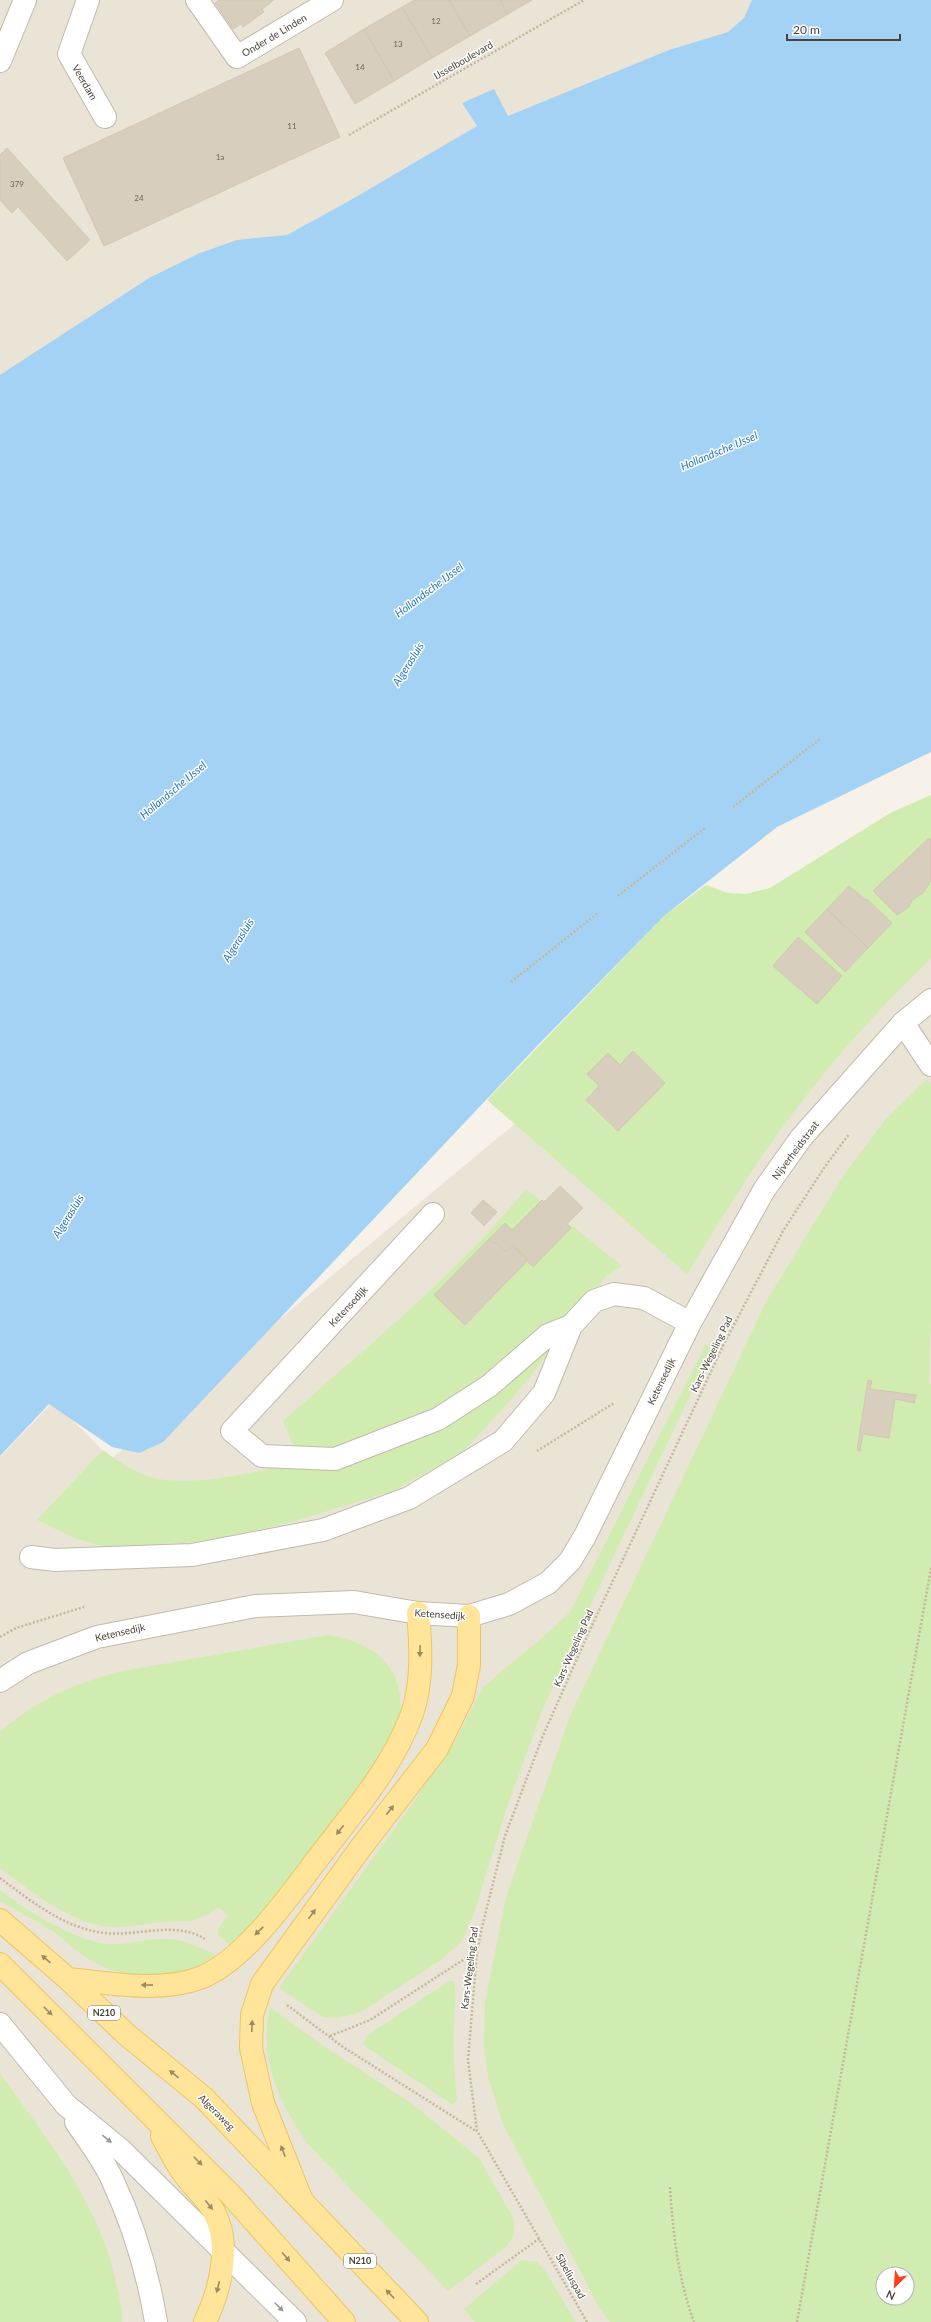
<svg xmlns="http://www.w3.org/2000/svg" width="931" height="2322" font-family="Lato,sans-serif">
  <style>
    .residential { fill: #eae4d7; fill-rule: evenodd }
    .green { fill: #d0ecb0; fill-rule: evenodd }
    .water { fill: #a3d2f5 }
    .building { fill: #d8cebe; stroke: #d4c7b0 }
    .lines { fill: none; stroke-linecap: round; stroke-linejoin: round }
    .minor-casing { stroke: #c2baab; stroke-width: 24 }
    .major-casing { stroke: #ecc561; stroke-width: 24 }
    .path { stroke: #c5b79b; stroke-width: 2.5; stroke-dasharray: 2 2; stroke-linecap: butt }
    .minor { stroke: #fff; stroke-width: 22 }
    .major { stroke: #ffe499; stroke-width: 22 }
    .oneway { fill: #9b8b63 }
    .oneway2 { fill: #9b9891 }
    .labels { text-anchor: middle; stroke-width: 3; stroke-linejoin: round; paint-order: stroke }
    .number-label { font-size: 8px; fill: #6e6659 }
    .shield { fill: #fff; stroke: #807b73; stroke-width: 1 }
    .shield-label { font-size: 9px; font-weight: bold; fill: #4a4337 }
    .street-label { font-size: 10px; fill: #4a4337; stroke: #fff }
    .water-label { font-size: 11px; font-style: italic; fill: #2676b6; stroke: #fff }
  </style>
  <rect width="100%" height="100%" fill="#f6f2e9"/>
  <path class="residential" d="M0,0H845L0,461Z
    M931,824V2322H0V1457L54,1401L111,1459L858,839ZM883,2274H907V2298H883Z"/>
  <path class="green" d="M931,795V959C878,1009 828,1065 785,1124C749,1172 719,1223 687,1274L487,1100L665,915L706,885L728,893L745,894L770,888L890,813Z
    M927,1079L931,1084V1321L929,1384H931V2322H610L600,2309L503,2124L488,2077L484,2046L485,2002L506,1897L570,1716L767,1300L843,1176L886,1119ZM883,2274H907V2298H883Z
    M526,1189L622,1266L605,1277L590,1302L515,1395L463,1452L393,1491L285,1524L206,1541L110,1548L74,1538L37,1520L103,1450C118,1461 135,1473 153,1478C198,1488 257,1470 301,1463L283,1421C367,1347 455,1276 526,1189Z
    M706,1344L712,1349L574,1640L542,1711L507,1807L474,1913L462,1941L441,1960L359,2013L337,2018L323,2017L279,1988L408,1810L457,1738L482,1688L551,1630L570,1612Z
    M328,1635C387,1644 415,1683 393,1740L256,1922L232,1947L218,1935V1929L228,1915L218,1907C195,1925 189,1920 161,1922C142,1924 123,1929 103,1926C64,1919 31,1891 0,1868V1732C39,1698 73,1684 123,1671Z
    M0,1890C27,1911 74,1941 109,1944C128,1945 146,1939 164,1939C184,1939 201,1947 218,1957C180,1978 132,1984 92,1961C77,1953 65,1939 51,1930C34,1920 17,1910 0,1901Z
    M449,1981H454C457,1995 454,2009 454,2024C453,2050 454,2075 457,2100L453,2105L366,2047L363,2043L368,2035Z
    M270,2007L322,2045L411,2103L479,2158L514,2219V2235L507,2246L448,2291L307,2143C279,2103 258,2057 270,2007Z
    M0,2073C46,2138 100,2203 116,2283C119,2296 123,2309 122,2322H0Z
    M522,2260L537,2262L544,2269L576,2322H475L464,2309Z"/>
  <path class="water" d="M752,0H931V752L777,827L665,915L537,1046L163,1442L139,1453L112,1447L49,1404L0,1456V375L149,278L200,253L237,240L287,235L349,201L477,126L462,103L494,89L508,116L669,50L728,32L744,18Z"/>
  <path class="building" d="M219,0H274L262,9L264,12L243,27L241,24L233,29L215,3Z
    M415,0H449L470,36L432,58L402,7Z
    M449,0H500L508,14L470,36Z
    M500,0H532L508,14Z
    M402,7L432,58L394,81L364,29Z
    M364,29L394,81L355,104L325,53Z
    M299,48L340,137L104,246L63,158Z
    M7,148L90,240L67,261L18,207L12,213L0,200V155Z
    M929,838L931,840V881L923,893L912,900L909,907L897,915L873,891Z
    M849,886L866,900L867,899L892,923L868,948L827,909Z
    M827,909L868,948L845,972L805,932Z
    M798,937L842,976L817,1004L773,966Z
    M633,1051L665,1083L618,1131L586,1100L599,1086L587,1074L608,1053L620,1065Z
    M560,1186L583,1208L567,1224L571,1228L533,1267L513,1245L506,1252L496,1242L494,1244L489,1239L505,1223L512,1230L542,1200L544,1202Z
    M483,1200L497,1212L484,1226L471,1213Z
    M489,1239L494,1244L496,1242L506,1252L513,1245L528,1260L465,1325L434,1295Z
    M868,1380L872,1381L870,1389L916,1395L914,1403L895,1399L889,1438L863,1434L860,1451L857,1450Z"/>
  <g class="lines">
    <g class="minor-casing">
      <path id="minor" d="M88,0L69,54L105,117
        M197,0L237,57L332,0
        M0,61L25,0
        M903,1023L931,1065
        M433,1214L232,1431L262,1456L335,1459L438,1419L489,1386L548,1335L571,1326
        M31,1557L55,1560L192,1555L323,1530L409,1498L503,1441L544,1393L571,1326L594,1301L614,1294L644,1298L690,1323
        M0,1681L28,1663L97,1637L255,1606L354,1602L418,1613L469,1616L509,1604L548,1583L570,1561L585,1536L690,1323L764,1190L801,1138L903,1023L931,1000
        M0,2024L66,2105L121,2150L295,2322
        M76,2122C88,2140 103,2159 112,2179C133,2224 148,2273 156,2322"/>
    </g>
    <g class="major-casing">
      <path id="major" d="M0,1920L68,1979L127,2035L204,2098L417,2322
        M0,1964L231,2195L344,2322
        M68,1979C111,1983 159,1993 200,1978C246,1960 292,1892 322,1853C355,1810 393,1766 412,1714C423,1682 421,1646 418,1613
        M162,2136C168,2147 174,2160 182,2171C191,2185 206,2197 214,2212C232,2246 220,2290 205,2322
        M302,2201L263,2103L251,2048L252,2015L262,1984L359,1850L437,1749L463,1696L469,1665V1616"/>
    </g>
    <path class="path" d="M349,135L584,0
      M733,807L820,739
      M618,896L705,828
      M511,982L598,913
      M715,1340L723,1346
      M537,1451L614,1403
      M0,1637L16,1628L84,1607
      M0,1878C31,1901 64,1928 104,1933C137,1937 175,1920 205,1939
      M287,2005L343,2047L476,2131
      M330,2036L370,2020L477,1951
      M670,2187C673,2234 678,2278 694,2322
      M476,2284L540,2238
      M587,2322L477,2131L468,2060L477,1951L483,1923L505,1836L542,1738L588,1634L723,1346L783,1231L824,1168L849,1134
      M797,2322L931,1568"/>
    <use href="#minor" class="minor"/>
    <use href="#major" class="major"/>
  </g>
  <defs><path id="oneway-solid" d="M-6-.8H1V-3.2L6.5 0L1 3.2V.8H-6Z"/></defs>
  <g class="oneway">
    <use href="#oneway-solid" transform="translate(420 1651) rotate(91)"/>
    <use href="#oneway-solid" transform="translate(390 1810) rotate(-52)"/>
    <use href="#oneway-solid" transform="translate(340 1830) rotate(128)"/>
    <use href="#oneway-solid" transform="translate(312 1914) rotate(-54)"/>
    <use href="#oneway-solid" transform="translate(259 1931) rotate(136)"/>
    <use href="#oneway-solid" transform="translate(46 1959) rotate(-139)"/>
    <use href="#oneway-solid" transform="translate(147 1985) rotate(-179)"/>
    <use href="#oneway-solid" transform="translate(48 2011) rotate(45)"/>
    <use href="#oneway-solid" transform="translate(252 2026) rotate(-88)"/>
    <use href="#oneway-solid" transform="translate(174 2074) rotate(-141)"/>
    <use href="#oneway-solid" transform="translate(283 2151) rotate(-111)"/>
    <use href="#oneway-solid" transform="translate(198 2161) rotate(45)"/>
    <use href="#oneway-solid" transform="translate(209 2205) rotate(52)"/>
    <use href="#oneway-solid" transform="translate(286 2257) rotate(49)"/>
    <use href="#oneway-solid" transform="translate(218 2287) rotate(104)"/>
    <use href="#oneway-solid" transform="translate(390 2294) rotate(-133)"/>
  </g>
  <g class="oneway2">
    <use href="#oneway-solid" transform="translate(107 2139) rotate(39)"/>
    <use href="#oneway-solid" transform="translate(279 2307) rotate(45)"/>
  </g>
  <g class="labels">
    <g class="number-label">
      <text x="436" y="24">12</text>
      <text x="398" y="47">13</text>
      <text x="360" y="70">14</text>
      <text x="292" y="129">11</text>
      <text x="220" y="160">1a</text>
      <text x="17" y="187">379</text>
      <text x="139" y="201">24</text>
    </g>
    <g class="shield">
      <rect x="88" y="2006" width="32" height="14" rx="3"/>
      <rect x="344" y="2254" width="32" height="14" rx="3"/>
    </g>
    <g class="shield-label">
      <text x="104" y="2016">N210</text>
      <text x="360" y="2264">N210</text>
    </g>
    <g class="street-label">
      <text transform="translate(274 35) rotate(-31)" y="4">Onder de Linden</text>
      <text transform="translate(463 60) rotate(-30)" y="4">IJsselboulevard</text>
      <text transform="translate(85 82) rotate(60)" y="4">Veerdam</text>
      <text transform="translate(795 1150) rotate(-53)" y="4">Nijverheidstraat</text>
      <text transform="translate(348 1306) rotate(-47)" y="4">Ketensedijk</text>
      <text transform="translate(711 1354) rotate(-64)" y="4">Kars-Wegeling Pad</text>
      <text transform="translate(661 1381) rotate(-64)" y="4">Ketensedijk</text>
      <text transform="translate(440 1614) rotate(4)" y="4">Ketensedijk</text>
      <text transform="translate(120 1632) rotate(-13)" y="4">Ketensedijk</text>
      <text transform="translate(573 1648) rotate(-66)" y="4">Kars-Wegeling Pad</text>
      <text transform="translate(469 1968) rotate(-83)" y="4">Kars-Wegeling Pad</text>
      <text transform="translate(217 2112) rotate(45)" y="4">Algeraweg</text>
      <text transform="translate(571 2276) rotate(61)" y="4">Sibeliuspad</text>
    </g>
    <g class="water-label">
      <text transform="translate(719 451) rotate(-23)" y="4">Hollandsche IJssel</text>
      <text transform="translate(429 590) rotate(-37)" y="4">Hollandsche IJssel</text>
      <text transform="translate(408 664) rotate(-58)" y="4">Algerasluis</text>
      <text transform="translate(173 790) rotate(-40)" y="4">Hollandsche IJssel</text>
      <text transform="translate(238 940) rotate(-58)" y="4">Algerasluis</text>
      <text transform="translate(68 1216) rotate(-58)" y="4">Algerasluis</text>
    </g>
  </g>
  <g transform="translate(895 2286) rotate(205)"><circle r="19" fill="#ffffff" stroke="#b7b4af"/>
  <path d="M0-3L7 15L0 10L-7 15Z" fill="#ff3f17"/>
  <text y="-6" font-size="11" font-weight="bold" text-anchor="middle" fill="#4a4337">N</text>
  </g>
  <path d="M787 34v6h113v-6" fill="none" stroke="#4a4337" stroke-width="2"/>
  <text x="793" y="34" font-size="12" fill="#4a4337" stroke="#ffffff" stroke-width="3" paint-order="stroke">20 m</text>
</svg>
